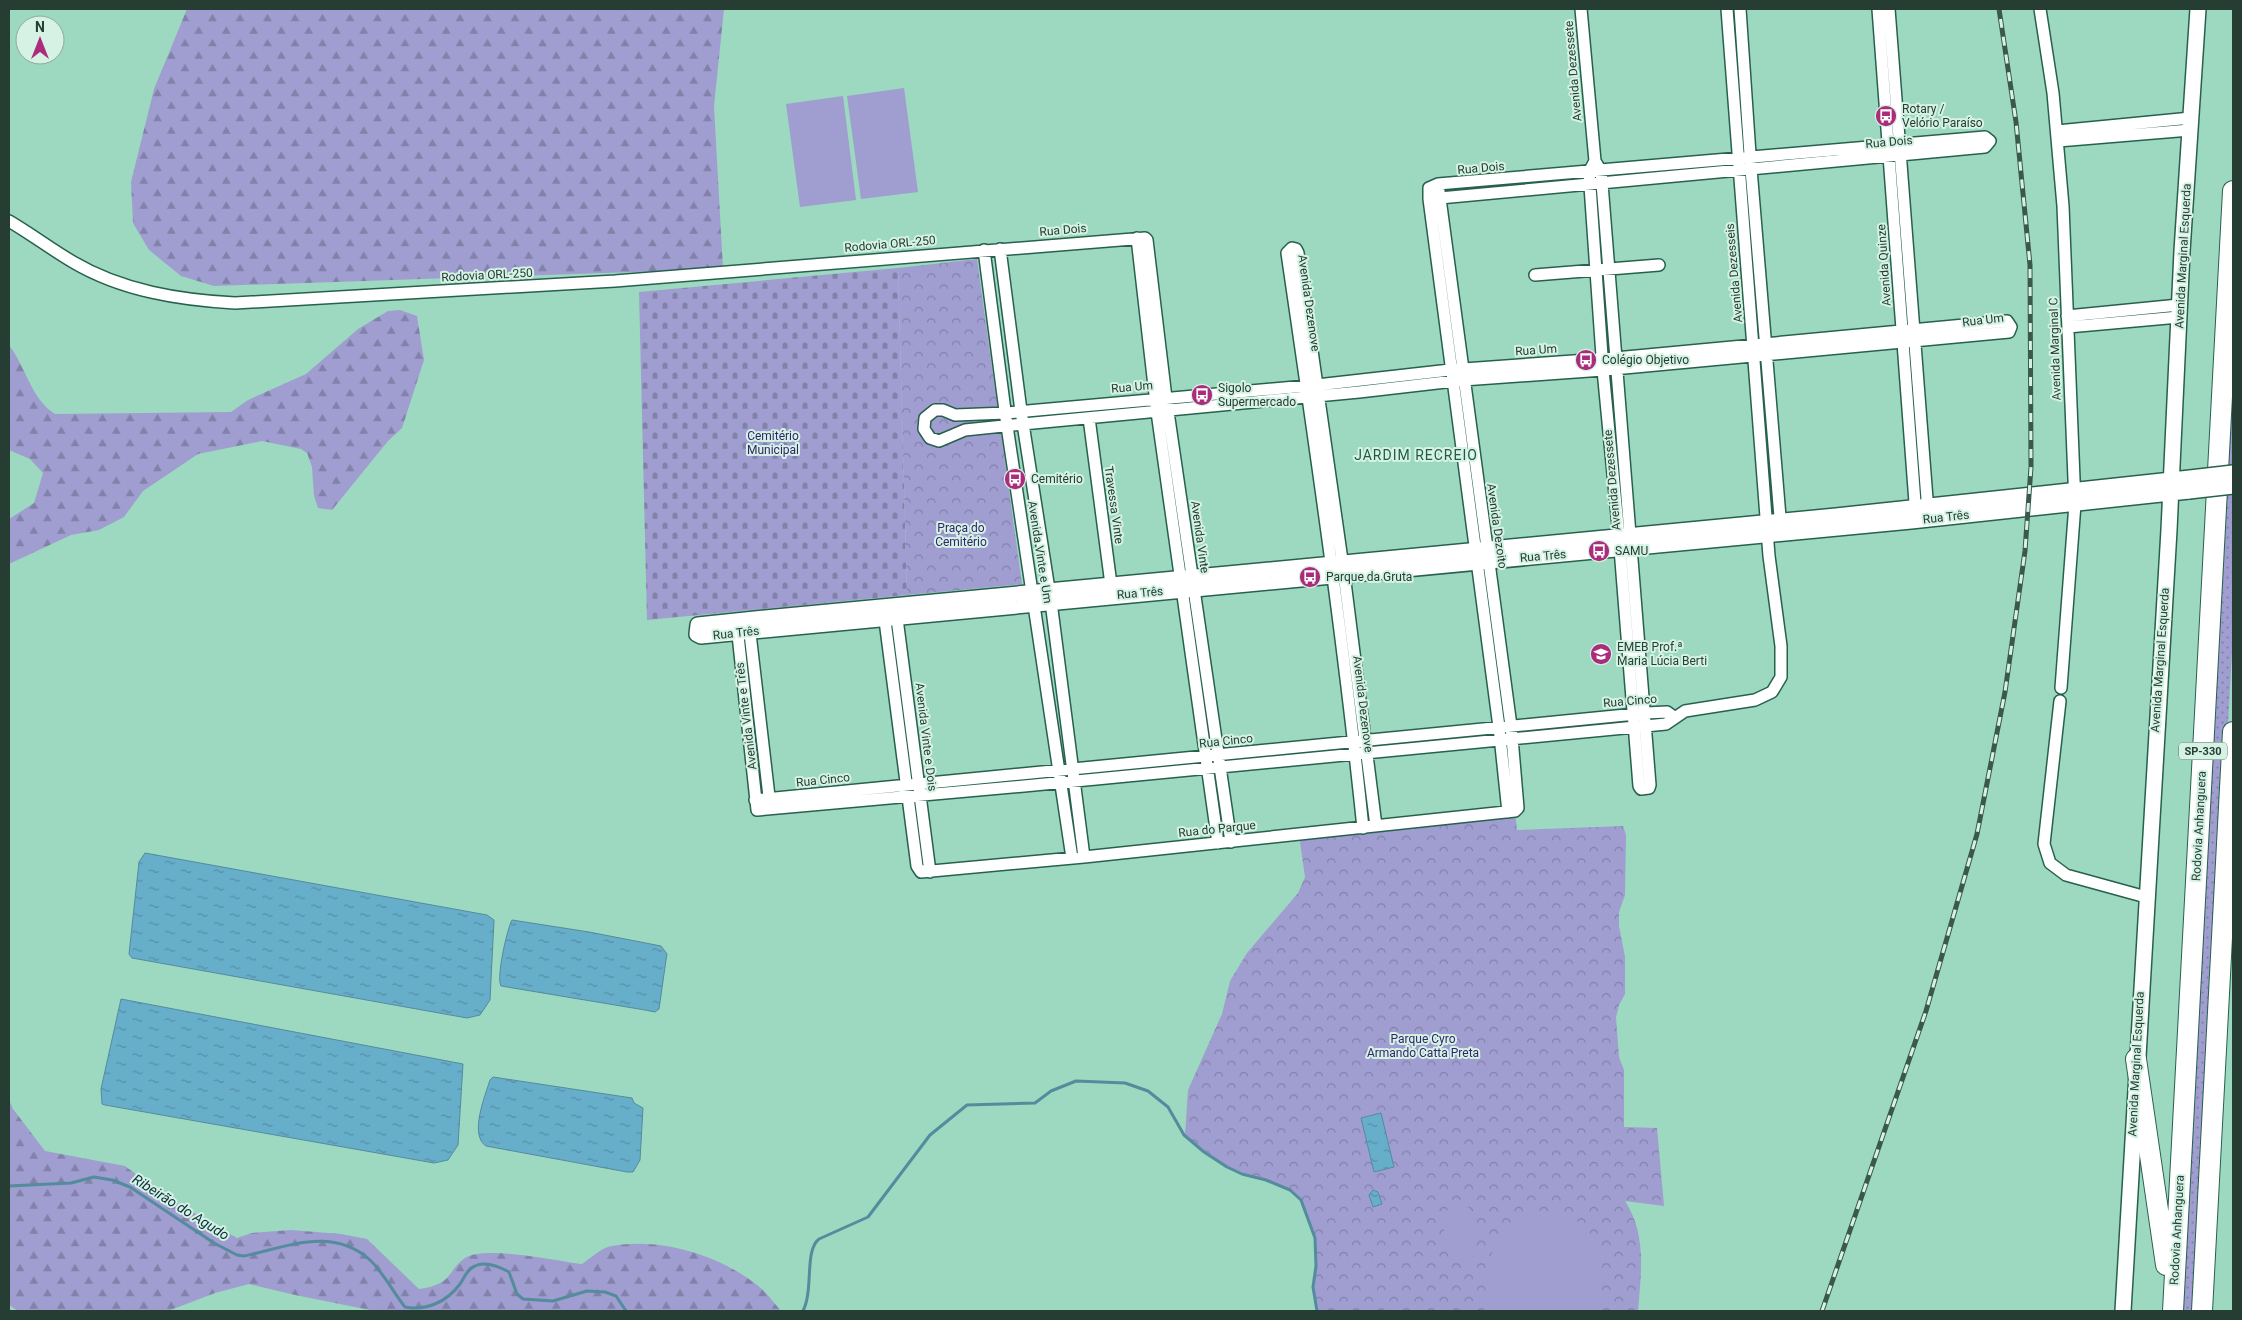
<svg xmlns="http://www.w3.org/2000/svg" width="2242" height="1320" font-family="Roboto,sans-serif">
  <style>
    .grass { fill: url(#grass-dots) }
    .forest { fill: url(#forest-firs) }
    .cemetery { fill: url(#cemetery-stones) }
    .park { fill: url(#park-crowns) }
    .garden { fill: #a09dd0 }
    .water { fill: url(#water-ripples); stroke: #538c9d }
    .lines { fill: none; stroke-linecap: round; stroke-linejoin: round }
    .stream { stroke: #538c9d; stroke-width: 3 }
    .street-casing { stroke: #27614d; stroke-width: 14 }
    .secondary-casing { stroke: #27614d; stroke-width: 18 }
    .highway-casing { stroke: #27614d; stroke-width: 22 }
    .street { stroke: #fff; stroke-width: 11 }
    .secondary { stroke: #fff; stroke-width: 15 }
    .highway { stroke: #fff; stroke-width: 20 }
    .rail-casing { stroke: #3a584b; stroke-width: 5 }
    .rail { stroke: #d5f2e5; stroke-width: 3; stroke-dasharray: 9; stroke-linecap: butt }
    .secondary-bridge-casing { stroke: #27614d; stroke-width: 18; stroke-linecap: butt }
    .secondary-bridge { stroke: #fff; stroke-width: 15 }
    .labels { text-anchor: middle; stroke-width: 4; stroke-linejoin: round; paint-order: stroke }
    .shield { fill: #d5f2e5; stroke: #5a7368; stroke-width: 1 }
    .shield-label { font-size: 11px; font-weight: bold; fill: #253d33 }
    .street-label { font-size: 12px; fill: #253d33; stroke: #d5f2e5 }
    .poi-label { font-size: 12px; fill: #253d33; stroke: #d5f2e5; text-anchor: start }
    .park-label { font-size: 12px; fill: #332569; stroke: #d5f2e5 }
    .neighbourhood-label { font-size: 14px; letter-spacing: 1px; fill: #215b47; stroke: #d5f2e5 }
    .water-label { font-size: 14px; font-style: italic; fill: #0b2d3a; stroke: #d5f2e5 }
  </style>
  <defs>
    <pattern id="grass-dots" width="8" height="8" patternUnits="userSpaceOnUse" patternTransform="scale(1.25)"><rect width="8" height="8" fill="#a09dd0"/><path d="M2 2h.1M6 6h.1" fill="none" stroke="#8281a9" stroke-width="1.8" stroke-linecap="round"/></pattern>
    <pattern id="forest-firs" width="22" height="20" patternUnits="userSpaceOnUse" patternTransform="scale(1.25)"><rect width="22" height="20" fill="#a09dd0"/><path d="M5 1l3.5 6h-7zM16 11l3.5 6h-7z" fill="#8281a9"/></pattern>
    <pattern id="cemetery-stones" width="16" height="16" patternUnits="userSpaceOnUse" patternTransform="scale(1.25)"><rect width="16" height="16" fill="#a09dd0"/><path d="M2 7V4a2 2 0 0 1 4 0v3zM10 15v-3a2 2 0 0 1 4 0v3z" fill="#8281a9"/></pattern>
    <pattern id="park-crowns" width="20" height="18" patternUnits="userSpaceOnUse" patternTransform="scale(1.25)"><rect width="20" height="18" fill="#a09dd0"/><path d="M2 6a3 3 0 1 1 6 0M12 15a3 3 0 1 1 6 0" fill="none" stroke="#8281a9"/></pattern>
    <pattern id="water-ripples" width="26" height="14" patternUnits="userSpaceOnUse" patternTransform="scale(1.25)"><rect width="26" height="14" fill="#67aecb"/><path d="M2 4q2-2 4 0t4 0M15 11q2-2 4 0t4 0" fill="none" stroke="#558fa5"/></pattern>
  </defs>
  <rect width="100%" height="100%" fill="#9dd8c0"/>
  <path class="grass" d="M2233,291V633L2196,1311H2179Z"/>
  <path class="forest" d="M187,9H724L714,106L723,269L214,286L181,276L149,250L133,223L131,182L154,89Z
    M400,310L417,316L424,360L402,428L388,441L332,510L318,508L314,496L312,467L307,453L301,449L262,441L198,454L143,491L124,517L99,530L71,535L9,564V519L34,503L43,473L30,459L9,450V345C26,367 31,399 55,414L231,412L248,400L306,374L358,329L388,311Z
    M9,1100L13,1109L45,1151L125,1166L165,1196L237,1238L252,1233L291,1230L341,1234L367,1239L419,1289C428,1288 440,1285 447,1278C453,1271 457,1263 465,1258C485,1245 557,1261 582,1264C591,1258 602,1247 612,1246C661,1237 719,1255 757,1285C766,1292 774,1303 781,1311H375L295,1295L249,1284L215,1293L168,1311H18L9,1305Z"/>
  <path class="cemetery" d="M898,268L907,595L647,620L639,292Z"/>
  <path class="park" d="M977,259L1022,584L907,595L898,268Z
    M1515,812L1517,830L1623,826L1626,835L1625,895L1619,912V926L1625,957V994L1619,1005L1616,1017L1619,1057L1624,1070V1127L1657,1128L1664,1206L1625,1201C1647,1235 1641,1273 1638,1311H1317L1313,1287L1316,1266L1315,1238L1301,1199L1290,1189L1227,1167L1204,1152L1185,1135L1188,1090L1222,1014L1230,981L1247,953L1298,893L1305,877L1299,835Z"/>
  <path class="garden" d="M904,88L918,192L861,199L847,96Z
    M843,96L856,200L800,207L786,104Z
    M1469,1207L1477,1256L1449,1261L1441,1211Z
    M1536,1211C1568,1209 1600,1229 1601,1264C1602,1280 1599,1296 1598,1311H1485C1489,1269 1485,1224 1536,1211Z"/>
  <path class="water" d="M145,853L487,915L494,920L490,1000L480,1015L467,1018L132,958L129,954L139,862Z
    M512,920L589,932L661,946L667,954L666,960L659,1009L655,1012L645,1010L501,986C496,978 507,929 512,920Z
    M121,999L463,1064L458,1145L448,1160L434,1163L105,1105L102,1104L101,1089Z
    M493,1077L632,1098L634,1103L643,1108L640,1160L633,1172H627L486,1146C469,1135 485,1096 490,1080Z
    M1381,1113L1394,1167L1374,1172L1361,1118Z
    M1373,1190L1378,1192L1382,1204L1373,1207L1369,1195Z"/>
  <g class="lines">
    <path class="stream" d="M9,1186L71,1183L94,1177L112,1180L130,1187L214,1243L237,1255L244,1256C287,1247 332,1226 370,1260C382,1271 394,1293 405,1307C426,1311 447,1302 460,1284C465,1277 467,1269 475,1266C485,1261 500,1267 509,1272L517,1294L523,1299L553,1301L587,1291L605,1292L616,1296L626,1311
      M803,1311C814,1289 804,1251 819,1239L868,1217L930,1135L967,1105L1035,1103L1051,1091L1076,1081L1125,1083L1148,1091L1168,1107L1184,1135L1204,1152L1227,1167L1242,1174L1266,1180L1290,1190L1301,1200L1315,1238L1316,1266L1313,1287L1317,1311"/>
    <g class="street-casing">
      <path id="street" d="M1581,9L1595,161L1601,171L1650,785L1649,788L1641,789L1639,786L1619,536L1603,370L1589,172L1595,161
        M1740,9L1751,169L1781,529
        M1878,9L1916,516
        M1889,9L1928,512
        M2040,9L2053,93L2063,206L2075,504L2061,688
        M2057,131L2191,118
        M2058,141L2190,130
        M1429,199L1985,147L1990,141L1985,137L1438,184L1429,188V199L1499,727L1508,812
        M9,221C31,234 51,249 73,262C122,291 180,300 235,303L615,281L1145,238L1147,240L1166,398L1231,842
        M1137,238L1157,412L1218,843
        M1000,249L1021,411L1051,602L1084,857
        M984,250L1007,426L1072,858
        M1535,275L1659,265
        M2067,316L2179,305
        M2007,321L2011,327L2009,332L1603,370L1463,380L1359,392L1023,424L965,430L939,441L930,438L924,429L925,418L935,410H943L955,415L1006,413L1317,385L1450,370L1615,358Z
        M2068,327L2179,317
        M1089,418L1112,592
        M896,611L930,872
        M884,613L917,866L921,872L1084,857L1515,811L1518,808L1511,726L1439,191
        M749,625L770,805
        M737,626L757,810L1024,786L1666,724L1685,711L1755,700L1772,692L1781,677V646L1769,556L1727,9
        M2060,701L2044,844L2050,863L2066,875L2146,897
        M755,800L1646,713L1667,712L1674,717
        M1363,828C1343,635 1315,444 1287,253L1292,248L1296,249L1298,253L1344,574L1376,826"/>
    </g>
    <g class="secondary-casing">
      <path id="secondary" d="M2189,491L1911,521L701,636L697,634L698,625L755,619L1836,516L2190,478
        M2123,1311L2169,530L2182,251L2198,9"/>
    </g>
    <g class="highway-casing">
      <path id="highway" d="M2136,1059L2166,1265
        M2173,1311L2233,191
        M2202,1311L2233,732"/>
    </g>
    <use href="#street" class="street"/>
    <use href="#secondary" class="secondary"/>
    <use href="#highway" class="highway"/>
    <g class="rail-casing">
      <path id="rail" d="M1822,1311L1926,1011L1977,834L2005,692L2025,551L2031,467L2030,265L2016,122L1999,9"/>
    </g>
    <use href="#rail" class="rail"/>
    <g class="secondary-bridge-casing">
      <path id="secondary-bridge" d="M2190,478L2233,473
        M2189,491L2233,486"/>
    </g>
    <use href="#secondary-bridge" class="secondary-bridge"/>
  </g>
  <defs>
    <g id="bus-disc" transform="scale(1.125)"><circle r="9.5" fill="#ab2c7b" stroke="#d5f2e5"/><path d="M-5-6H5V4H4V6H2V4H-2V6H-4V4H-5ZM-3.5-4V0h7V-4ZM-3.5 1.2v1.5H-2V1.2ZM2 1.2v1.5H3.5V1.2Z" fill="#fff"/></g>
    <g id="school-disc" transform="scale(1.125)"><circle r="9.5" fill="#ab2c7b" stroke="#d5f2e5"/><path d="M0-5L7-2L0 1L-7-2ZM-4 1L0 2.5L4 1V4Q0 6-4 4Z" fill="#fff"/></g>
  </defs>
  <g fill-rule="evenodd">
    <use href="#bus-disc" x="1886" y="116"/>
    <use href="#bus-disc" x="1586" y="360"/>
    <use href="#bus-disc" x="1202" y="395"/>
    <use href="#bus-disc" x="1015" y="479"/>
    <use href="#bus-disc" x="1599" y="551"/>
    <use href="#bus-disc" x="1310" y="577"/>
    <use href="#school-disc" x="1601" y="654"/>
  </g>
  <g class="labels">
    <rect class="shield" x="2179" y="742.5" width="48" height="17" rx="4"/>
    <g class="shield-label">
      <text x="2203" y="755">SP-330</text>
    </g>
    <g class="street-label">
      <text transform="translate(1573 71) rotate(-95)" y="4">Avenida Dezessete</text>
      <text transform="translate(1889 142) rotate(-5)" y="4">Rua Dois</text>
      <text transform="translate(1481 168) rotate(-5)" y="4">Rua Dois</text>
      <text transform="translate(1063 230) rotate(-5)" y="4">Rua Dois</text>
      <text transform="translate(890 244) rotate(-5)" y="4">Rodovia ORL-250</text>
      <text transform="translate(2183 256) rotate(-87)" y="4">Avenida Marginal Esquerda</text>
      <text transform="translate(1884 265) rotate(-94)" y="4">Avenida Quinze</text>
      <text transform="translate(1734 273) rotate(-95)" y="4">Avenida Dezesseis</text>
      <text transform="translate(487 275) rotate(-3)" y="4">Rodovia ORL-250</text>
      <text transform="translate(1309 303) rotate(82)" y="4">Avenida Dezenove</text>
      <text transform="translate(1983 320) rotate(-7)" y="4">Rua Um</text>
      <text transform="translate(2055 349) rotate(-92)" y="4">Avenida Marginal C</text>
      <text transform="translate(1536 350) rotate(-4)" y="4">Rua Um</text>
      <text transform="translate(1132 387) rotate(-5)" y="4">Rua Um</text>
      <text transform="translate(1612 480) rotate(-95)" y="4">Avenida Dezessete</text>
      <text transform="translate(1114 505) rotate(82)" y="4">Travessa Vinte</text>
      <text transform="translate(1946 517) rotate(-6)" y="4">Rua Três</text>
      <text transform="translate(1497 526) rotate(82)" y="4">Avenida Dezoito</text>
      <text transform="translate(1200 537) rotate(82)" y="4">Avenida Vinte</text>
      <text transform="translate(1040 552) rotate(81)" y="4">Avenida Vinte e Um</text>
      <text transform="translate(1543 556) rotate(-5)" y="4">Rua Três</text>
      <text transform="translate(1140 593) rotate(-5)" y="4">Rua Três</text>
      <text transform="translate(736 633) rotate(-6)" y="4">Rua Três</text>
      <text transform="translate(2160 660) rotate(-86)" y="4">Avenida Marginal Esquerda</text>
      <text transform="translate(1630 701) rotate(-5)" y="4">Rua Cinco</text>
      <text transform="translate(1363 704) rotate(83)" y="4">Avenida Dezenove</text>
      <text transform="translate(746 716) rotate(-97)" y="4">Avenida Vinte e Três</text>
      <text transform="translate(926 737) rotate(83)" y="4">Avenida Vinte e Dois</text>
      <text transform="translate(1226 741) rotate(-6)" y="4">Rua Cinco</text>
      <text transform="translate(823 780) rotate(-6)" y="4">Rua Cinco</text>
      <text transform="translate(2199 826) rotate(-87)" y="4">Rodovia Anhanguera</text>
      <text transform="translate(1217 829) rotate(-6)" y="4">Rua do Parque</text>
      <text transform="translate(2136 1064) rotate(-87)" y="4">Avenida Marginal Esquerda</text>
      <text transform="translate(2177 1230) rotate(-87)" y="4">Rodovia Anhanguera</text>
    </g>
    <g class="poi-label">
      <text x="1902" y="113">Rotary /<tspan x="1902" dy="14">Velório Paraíso</tspan></text>
      <text x="1602" y="364">Colégio Objetivo</text>
      <text x="1218" y="392">Sigolo<tspan x="1218" dy="14">Supermercado</tspan></text>
      <text x="1031" y="483">Cemitério</text>
      <text x="1615" y="555">SAMU</text>
      <text x="1326" y="581">Parque da Gruta</text>
      <text x="1617" y="651">EMEB Prof.ª<tspan x="1617" dy="14">Maria Lúcia Berti</tspan></text>
    </g>
    <g class="park-label">
      <text x="773" y="440">Cemitério<tspan x="773" dy="14">Municipal</tspan></text>
      <text x="961" y="532">Praça do<tspan x="961" dy="14">Cemitério</tspan></text>
      <text x="1423" y="1043">Parque Cyro<tspan x="1423" dy="14">Armando Catta Preta</tspan></text>
    </g>
    <g class="neighbourhood-label">
      <text x="1416" y="460">JARDIM RECREIO</text>
    </g>
    <g class="water-label">
      <text transform="translate(181 1207) rotate(32)" y="5">Ribeirão do Agudo</text>
    </g>
  </g>
  <rect width="2242" height="1320" fill="none" stroke="#253d33" stroke-width="20"/>
  <g transform="translate(40 40)"><circle r="24" fill="#d5f2e5" stroke="#8faa9e"/>
  <path d="M0-4L9 19L0 12L-9 19Z" fill="#ab2c7b"/>
  <text y="-8" font-size="14" font-weight="bold" text-anchor="middle" fill="#253d33">N</text>
  </g>
</svg>
